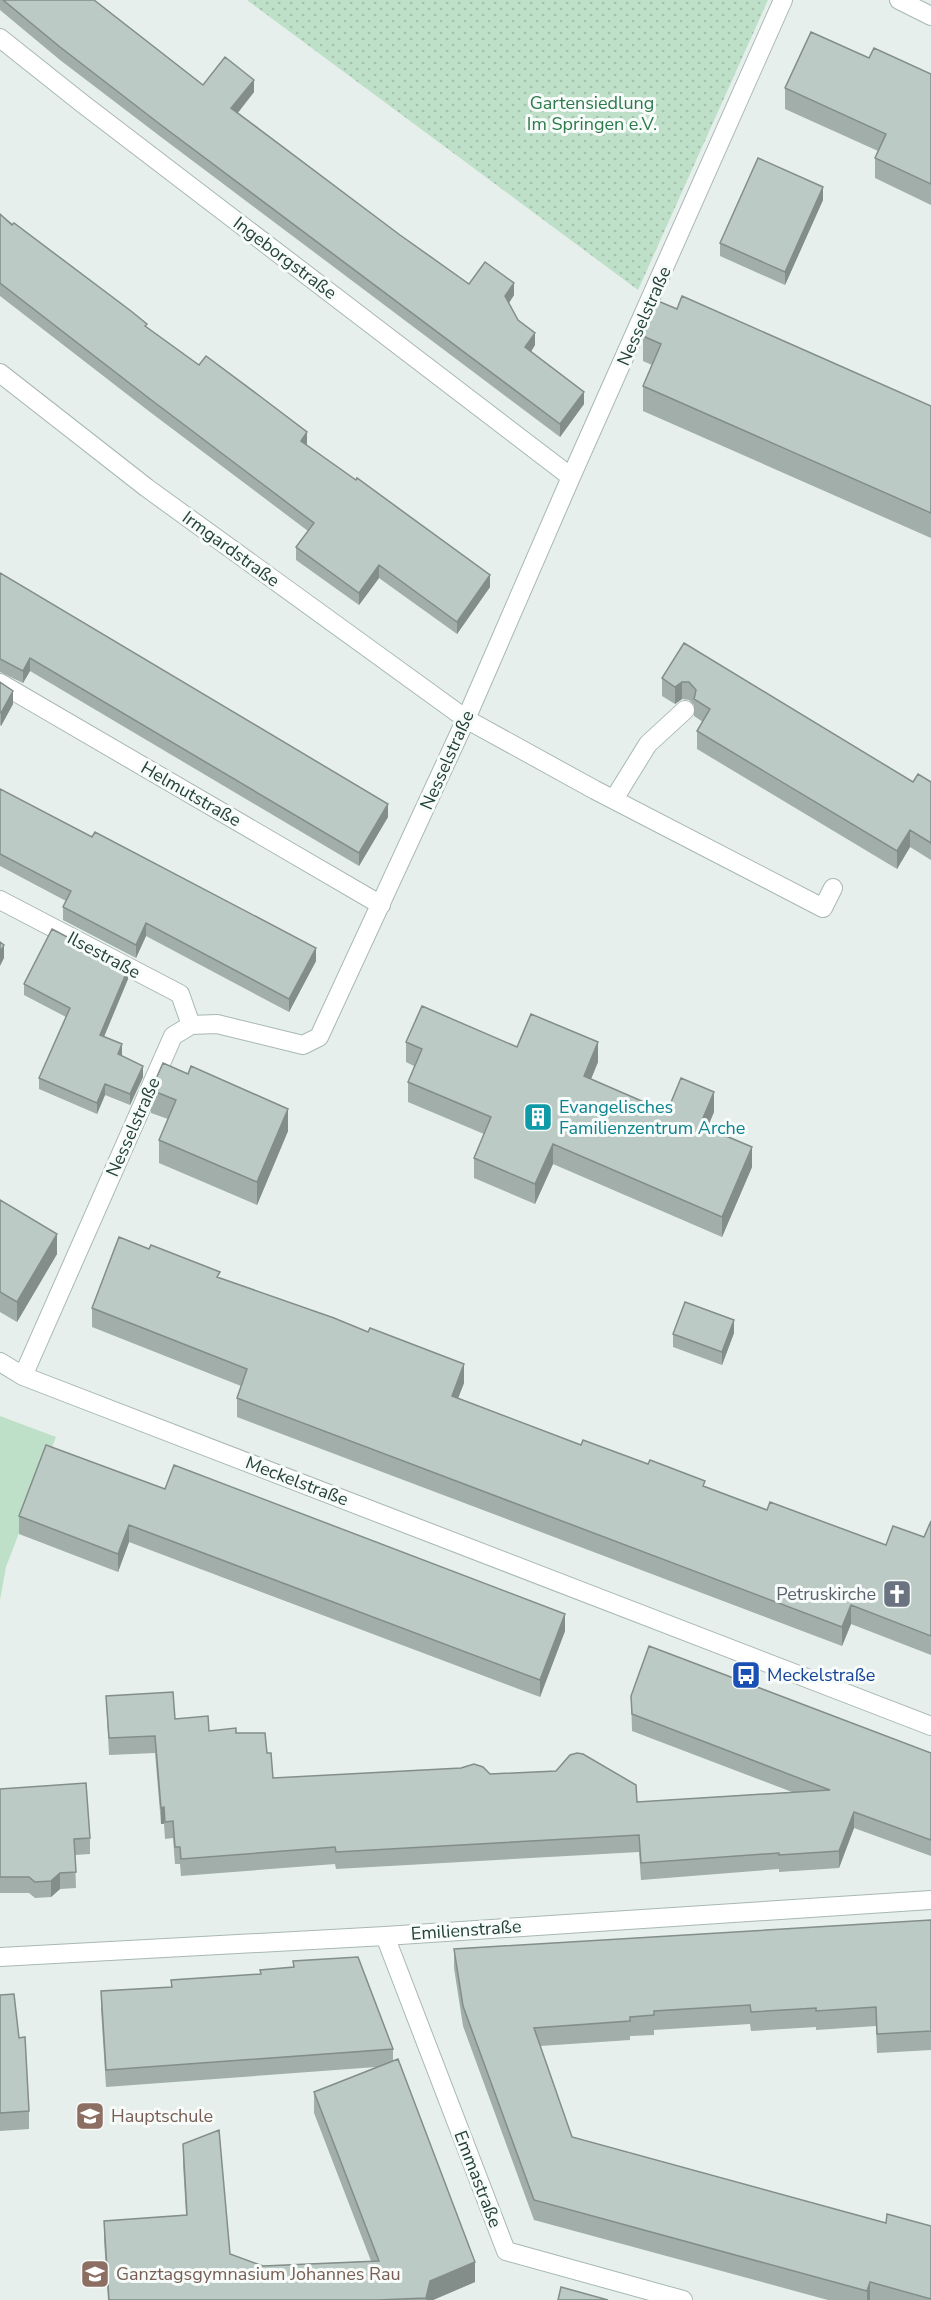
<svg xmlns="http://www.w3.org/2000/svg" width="931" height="2300" font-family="'Nunito Sans',sans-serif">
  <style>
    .green { fill: #bfe0c8 }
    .garden { fill: url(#garden-dots) }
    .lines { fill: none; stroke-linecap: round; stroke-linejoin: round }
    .minor-casing { stroke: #a8b8b2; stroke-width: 20 }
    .minor { stroke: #fff; stroke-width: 18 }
    .wall { fill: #a1aea9 }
    .shaded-wall { fill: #838d89 }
    .building { fill: #bbcac4; stroke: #838d89; stroke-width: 1.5 }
    .labels { text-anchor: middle; stroke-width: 6; stroke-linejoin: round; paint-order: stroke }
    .park-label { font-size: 18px; fill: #2d7a4b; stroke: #f7fbf9 }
    .street-label { font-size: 18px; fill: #24423a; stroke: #f7fbf9 }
    .culture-label { font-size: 18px; fill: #0d838f; stroke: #f7fbf9; text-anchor: start }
    .worship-label { font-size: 18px; fill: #5b616d; stroke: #f7fbf9; text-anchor: end }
    .transit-label { font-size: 18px; fill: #164399; stroke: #f7fbf9; text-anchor: start }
    .education-label { font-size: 18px; fill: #785e54; stroke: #f7fbf9; text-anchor: start }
  </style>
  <defs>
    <pattern id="garden-dots" width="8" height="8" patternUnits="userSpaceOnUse" patternTransform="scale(1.5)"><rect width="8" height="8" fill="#bfe0c8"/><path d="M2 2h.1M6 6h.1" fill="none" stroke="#a4c1ad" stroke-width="1.8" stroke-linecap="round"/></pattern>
  </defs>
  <rect width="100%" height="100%" fill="#e6efeb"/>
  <path class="green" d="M0,1416L56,1437L6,1567L0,1600Z"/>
  <path class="garden" d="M247,0H768L638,290Z"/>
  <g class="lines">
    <g class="minor-casing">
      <path id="minor" d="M899,0L931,16
        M0,38L83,104L571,477
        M0,373L147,488L466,719L595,790L823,908L833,888
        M0,683L381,905
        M614,799L648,744L685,710
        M0,900L180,994L191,1025
        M0,1362L23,1376L931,1726
        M23,1376L173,1036L191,1025L217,1024L303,1045L319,1037L466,719L571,477L783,0
        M385,1936L506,2251L683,2300
        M0,1957L385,1936L931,1900"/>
    </g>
    <use href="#minor" class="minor"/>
  </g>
  <path class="wall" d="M0,0H94L203,85L254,92L238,113L400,235L469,284L514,295L509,303L518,320L535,345L531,352L584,404L560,437L161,137L60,60L0,10Z
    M869,58L931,74V205L875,178V158L878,151L785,109V88Z
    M823,200L785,285L720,256V243Z
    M0,214L147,327L307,444V445L490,587L457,634L379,578L359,605L296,560V547L308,531L150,412L0,296Z
    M677,309L931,406V538L643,411V386L652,365L643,361V336Z
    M0,573L388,817L359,866L30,671L23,683L0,672Z
    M684,643L913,782H931V860L910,847L897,869L697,749V731L703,722L694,716V705L689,700L682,699L675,704L662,696V678Z
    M0,682L13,704L1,726L0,725Z
    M0,789L316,961L289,1012L146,936L136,958L63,920V907L66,901L0,866Z
    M128,979L104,1037L122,1055V1056L143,1077L130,1105L105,1095L97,1114L39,1089V1078L66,1017L24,995V984Z
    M406,1042L517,1047L598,1062L591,1079L667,1112H714L707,1128L752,1167L722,1237L553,1164L535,1204L474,1178V1158L484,1134L408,1102V1082L414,1066L406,1062Z
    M151,1090L288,1131L257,1205L159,1163V1140L168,1119L151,1113Z
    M0,1200L57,1254L17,1322L0,1312Z
    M149,1249L464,1383L458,1398L581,1445L705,1486L767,1510L886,1545L924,1537L931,1521V1655L851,1624L842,1646L237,1417V1398L241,1386L92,1327V1308Z
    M734,1333L722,1365L673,1347V1334Z
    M165,1489L565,1631L540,1697L129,1542L118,1572L19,1534V1516Z
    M106,1696L209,1731L236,1733L267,1753L273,1778L490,1774L637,1802L792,1792L632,1731L631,1696L931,1753V1856L854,1828L839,1868L779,1872V1869L641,1880L639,1852L336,1869L335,1864L181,1876L180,1864H175L173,1838L165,1839L164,1824H161L155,1753L109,1755Z
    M0,1789L90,1838V1854L75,1855L76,1888L60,1889L51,1897L35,1898L29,1893H0Z
    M931,1920V2050L877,2053L876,2026L816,2030V2027L751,2031L750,2024L654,2030V2035L630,2036V2040L540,2046L572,2137L886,2223L931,2226V2300H828L534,2220L463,2026L454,1968V1949Z
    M293,1961L393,2049V2061L475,2282L433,2300H108L104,2241V2221L186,2215L183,2164V2144L230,2254L263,2266L371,2261L314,2113V2092L376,2067L106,2087L101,2009V1991L171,1987V1980L260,1975V1970L293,1967Z
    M0,1995L19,2038L29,2111V2129L0,2131Z"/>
  <path class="shaded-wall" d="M254,80V92L231,121V108Z
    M823,187V200L785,285V272Z
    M514,283V295L505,309V296Z
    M535,333V345L525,360V347Z
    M584,392V404L560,437V424Z
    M307,432V444L301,453V441Z
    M379,565V578L359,605V593Z
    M490,575V587L457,634V622Z
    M30,658V671L23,683V671Z
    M682,682V699L675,704V687Z
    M13,691V704L1,726V713Z
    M388,804V817L359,866V853Z
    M910,830V847L897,869V851Z
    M146,923V936L136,958V945Z
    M4,945V958L0,966V952Z
    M316,948V961L289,1012V999Z
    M128,969V979L100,1046V1035Z
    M598,1042V1062L584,1096V1076Z
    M122,1044V1055L118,1065V1054Z
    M143,1066V1077L130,1105V1094Z
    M105,1084V1095L97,1114V1103Z
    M714,1092V1112L700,1145V1125Z
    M288,1109V1131L257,1205V1182Z
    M553,1144V1164L535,1204V1184Z
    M752,1147V1167L722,1237V1217Z
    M57,1234V1254L17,1322V1302Z
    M734,1320V1333L722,1365V1352Z
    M464,1364V1383L452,1414V1396Z
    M129,1525V1542L118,1572V1554Z
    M851,1605V1624L842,1646V1627Z
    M565,1614V1631L540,1697V1680Z
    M164,1807V1824H161V1808Z
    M854,1812V1828L839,1868V1851Z
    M60,1873V1889L51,1897V1881Z
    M475,2262V2282L433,2300H426L430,2281Z
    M870,2282V2300H867V2291Z"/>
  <path class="building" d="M3,0H94L203,85L225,57L254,80L231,108L400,235L469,284L485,262L514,283L505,296L518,320L535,333L525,347L584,392L560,424L161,125L60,47Z
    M811,32L869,58L874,48L931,74V184L875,158L886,134L785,88Z
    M758,158L823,187L785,272L720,243Z
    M0,214L12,225L14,223L131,311L147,324L145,326L199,365L206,356L261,397L307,432L301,441L356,480L357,478L490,575L457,622L379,565L359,593L296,547L314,523L150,399L0,283Z
    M682,296L931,406V513L643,386L661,344L643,336L658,301L677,309Z
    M0,573L388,804L359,853L30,658L23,671L0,659Z
    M684,643L913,782L918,774L931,782V843L910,830L897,851L697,731L710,709L694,699L696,690L689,682H682L675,687L662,678Z
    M0,682L13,691L1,713L0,712Z
    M0,789L92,837L95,832L316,948L289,999L146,923L136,945L63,907L71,891L0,854Z
    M52,929L128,969L100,1035L122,1044L118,1054L143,1066L130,1094L105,1084L97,1103L39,1078L70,1008L24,984Z
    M0,942L4,945L0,952Z
    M422,1006L517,1047L531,1014L598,1042L584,1076L667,1112L681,1078L714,1092L700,1125L752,1147L722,1217L553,1144L535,1184L474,1158L491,1117L408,1082L422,1049L406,1042Z
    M163,1063L188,1074L191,1066L288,1109L257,1182L159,1140L176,1100L151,1090Z
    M0,1200L57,1234L17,1302L0,1292Z
    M119,1237L149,1249L151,1245L220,1272L217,1277L334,1318L368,1332L370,1328L464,1364L452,1396L581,1445L583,1440L648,1464L650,1460L705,1481L703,1486L767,1510L770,1502L886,1545L893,1526L924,1537L931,1521V1636L851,1605L842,1627L237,1398L247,1369L92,1308Z
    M685,1302L734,1320L722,1352L673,1334Z
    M46,1445L165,1489L174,1465L565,1614L540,1680L129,1525L118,1554L19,1516Z
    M649,1646L931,1753V1840L854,1812L839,1851L779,1855V1853L641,1863L639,1835L336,1852L335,1847L181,1859L180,1847H175L173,1821L165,1822L164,1807L161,1808L155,1736L109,1738L106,1696L173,1692L175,1719L208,1716L209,1731L236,1728V1733H265L267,1753H271L273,1778L461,1768L474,1764L483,1767L490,1774L556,1771L570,1755L577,1753L583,1754L636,1785L637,1802L830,1790L632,1714L631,1696Z
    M86,1783L90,1838L74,1839L76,1872L60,1873L51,1881L35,1882L29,1877H0V1789Z
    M931,1920V2031L877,2034L876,2007L816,2011V2008L751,2012L750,2005L654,2011V2015L630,2017V2021L534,2028L572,2137L886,2223L887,2214L931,2226V2299L870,2282L867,2291L534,2200L463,2006L454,1949Z
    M358,1957L393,2049L106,2070L101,1991L172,1987L171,1980L261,1974L260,1970L294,1967L293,1961Z
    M14,1994L19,2038L25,2037L29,2111L0,2113V1995Z
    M398,2059L475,2262L430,2281L426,2298L377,2300H109L104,2221L187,2215L183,2144L219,2130L230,2254L263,2266L379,2261L314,2092Z
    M561,2287L608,2300H558Z"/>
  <defs>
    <g id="building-square" transform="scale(1.5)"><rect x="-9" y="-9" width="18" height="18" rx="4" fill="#0f9aa8" stroke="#f7fbf9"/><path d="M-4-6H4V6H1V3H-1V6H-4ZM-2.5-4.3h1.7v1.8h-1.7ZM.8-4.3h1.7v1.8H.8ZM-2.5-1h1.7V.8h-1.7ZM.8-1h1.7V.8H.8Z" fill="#fff"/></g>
    <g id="church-square" transform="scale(1.5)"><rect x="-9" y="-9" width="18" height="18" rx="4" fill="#6b7280" stroke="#f7fbf9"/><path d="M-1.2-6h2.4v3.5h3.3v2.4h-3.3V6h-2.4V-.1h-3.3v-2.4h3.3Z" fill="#fff"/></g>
    <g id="bus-square" transform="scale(1.5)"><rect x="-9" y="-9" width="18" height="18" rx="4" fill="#1a4fb4" stroke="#f7fbf9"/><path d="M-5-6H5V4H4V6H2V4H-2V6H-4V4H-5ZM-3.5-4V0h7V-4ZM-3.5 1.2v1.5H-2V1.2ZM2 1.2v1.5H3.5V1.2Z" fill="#fff"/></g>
    <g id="school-square" transform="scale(1.5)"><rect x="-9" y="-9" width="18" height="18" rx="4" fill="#8d6e63" stroke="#f7fbf9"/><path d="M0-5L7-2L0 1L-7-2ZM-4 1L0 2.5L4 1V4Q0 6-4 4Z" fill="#fff"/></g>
  </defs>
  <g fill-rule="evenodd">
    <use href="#building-square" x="538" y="1117"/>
    <use href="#church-square" x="897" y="1594"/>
    <use href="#bus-square" x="746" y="1675"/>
    <use href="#school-square" x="90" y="2116"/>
    <use href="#school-square" x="95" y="2274"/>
  </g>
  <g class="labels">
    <g class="park-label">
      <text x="592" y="109">Gartensiedlung<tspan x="592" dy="21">Im Springen e.V.</tspan></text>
    </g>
    <g class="street-label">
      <text transform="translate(285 258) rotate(37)" y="6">Ingeborgstraße</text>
      <text transform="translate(644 316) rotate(-66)" y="6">Nesselstraße</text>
      <text transform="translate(231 549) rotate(36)" y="6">Irmgardstraße</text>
      <text transform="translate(447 760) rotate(-66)" y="6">Nesselstraße</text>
      <text transform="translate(191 794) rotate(30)" y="6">Helmutstraße</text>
      <text transform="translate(104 955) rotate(28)" y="6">Ilsestraße</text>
      <text transform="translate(133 1127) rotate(-66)" y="6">Nesselstraße</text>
      <text transform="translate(297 1481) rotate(21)" y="6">Meckelstraße</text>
      <text transform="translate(466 1930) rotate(-4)" y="6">Emilienstraße</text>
      <text transform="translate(478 2179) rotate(69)" y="6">Emmastraße</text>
    </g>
    <g class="culture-label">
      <text x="559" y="1113">Evangelisches<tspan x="559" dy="21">Familienzentrum Arche</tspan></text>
    </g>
    <g class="worship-label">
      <text x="876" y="1600">Petruskirche</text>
    </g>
    <g class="transit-label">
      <text x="767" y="1681">Meckelstraße</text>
    </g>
    <g class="education-label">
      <text x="111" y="2122">Hauptschule</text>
      <text x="116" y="2280">Ganztagsgymnasium Johannes Rau</text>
    </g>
  </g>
</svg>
